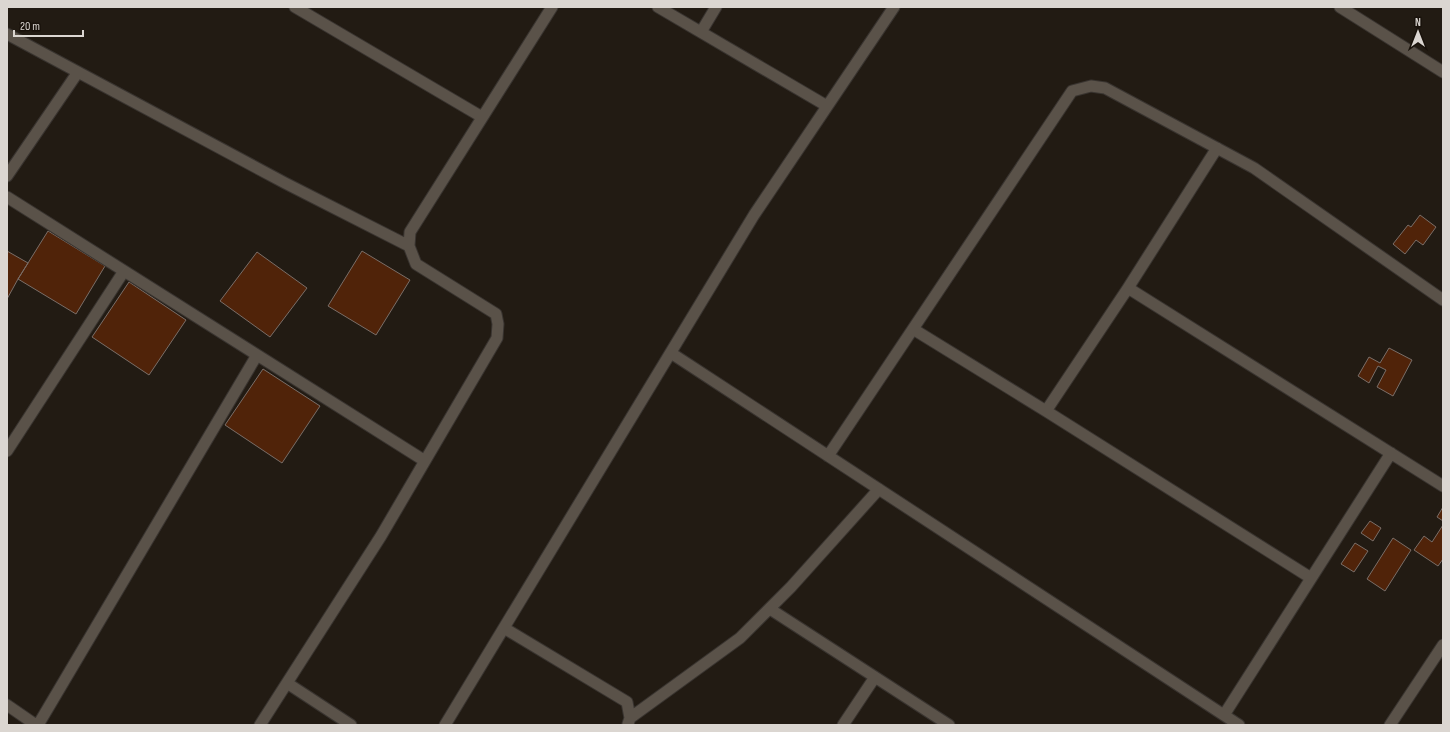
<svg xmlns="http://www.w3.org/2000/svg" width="1450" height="732" font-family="'Sofia Sans Condensed',sans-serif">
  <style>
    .building { fill: #502309; stroke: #7a6e68 }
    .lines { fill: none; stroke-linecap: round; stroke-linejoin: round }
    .minor-casing { stroke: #393430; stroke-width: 13 }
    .minor { stroke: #5a5249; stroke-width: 11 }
  </style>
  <rect width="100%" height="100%" fill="#221b13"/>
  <path class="building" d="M1420,215L1436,227L1423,245L1416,240L1405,254L1393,244L1408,225L1411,227Z
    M48,231L105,266L76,314L18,279Z
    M7,251L28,263L18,279L7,299Z
    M362,251L410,280L376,335L328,306Z
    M257,252L307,288L270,337L220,301Z
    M129,282L186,320L149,375L92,337Z
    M1389,348L1412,360L1393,396L1377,387L1386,370L1378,366L1369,383L1358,376L1369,357L1380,363Z
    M263,369L320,406L282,463L225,425Z
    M1443,507V521L1437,517Z
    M1370,521L1381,528L1373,541L1361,533Z
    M1443,525V559L1438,566L1414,550L1424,536L1432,542Z
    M1393,538L1411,550L1385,591L1367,579Z
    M1355,543L1368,551L1354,572L1341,564Z"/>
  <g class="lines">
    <g class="minor-casing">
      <path id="minor" d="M295,7L482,117
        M658,7L827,106
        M1340,7L1443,72
        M701,32L716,7
        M7,34L285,183L409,246
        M7,176L78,72
        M7,197L425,461
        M1128,288L1443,486
        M913,329L1046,411L1311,578
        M671,353L1239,725
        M1046,411L1128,288L1217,148
        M7,451L124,271
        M828,456L1072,91L1091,86L1105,88L1254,168L1443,300
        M770,609L949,725
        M504,628L627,702L630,718L628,724
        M287,683L351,725
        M7,705L36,725
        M1224,715L1391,453
        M630,718L740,638L791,587L879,489
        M38,725L257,355
        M260,725L381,536L497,338L498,324L496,314L416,264L409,246L410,232L552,7
        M445,725L754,215L894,7
        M843,725L875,677
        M1390,725L1443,645"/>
    </g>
    <use href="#minor" class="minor"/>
  </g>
  <rect width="1450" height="732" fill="none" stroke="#dbd6d1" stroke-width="16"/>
  <g transform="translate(1418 32)" stroke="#19120b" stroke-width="3" paint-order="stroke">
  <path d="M0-3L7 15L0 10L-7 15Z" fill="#dbd6d1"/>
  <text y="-6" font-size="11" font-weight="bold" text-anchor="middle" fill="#dbd6d1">N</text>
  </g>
  <path d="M14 30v6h69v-6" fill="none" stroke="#dbd6d1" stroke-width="2"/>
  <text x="20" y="30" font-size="12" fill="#dbd6d1" stroke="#19120b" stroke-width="3" paint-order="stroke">20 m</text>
</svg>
